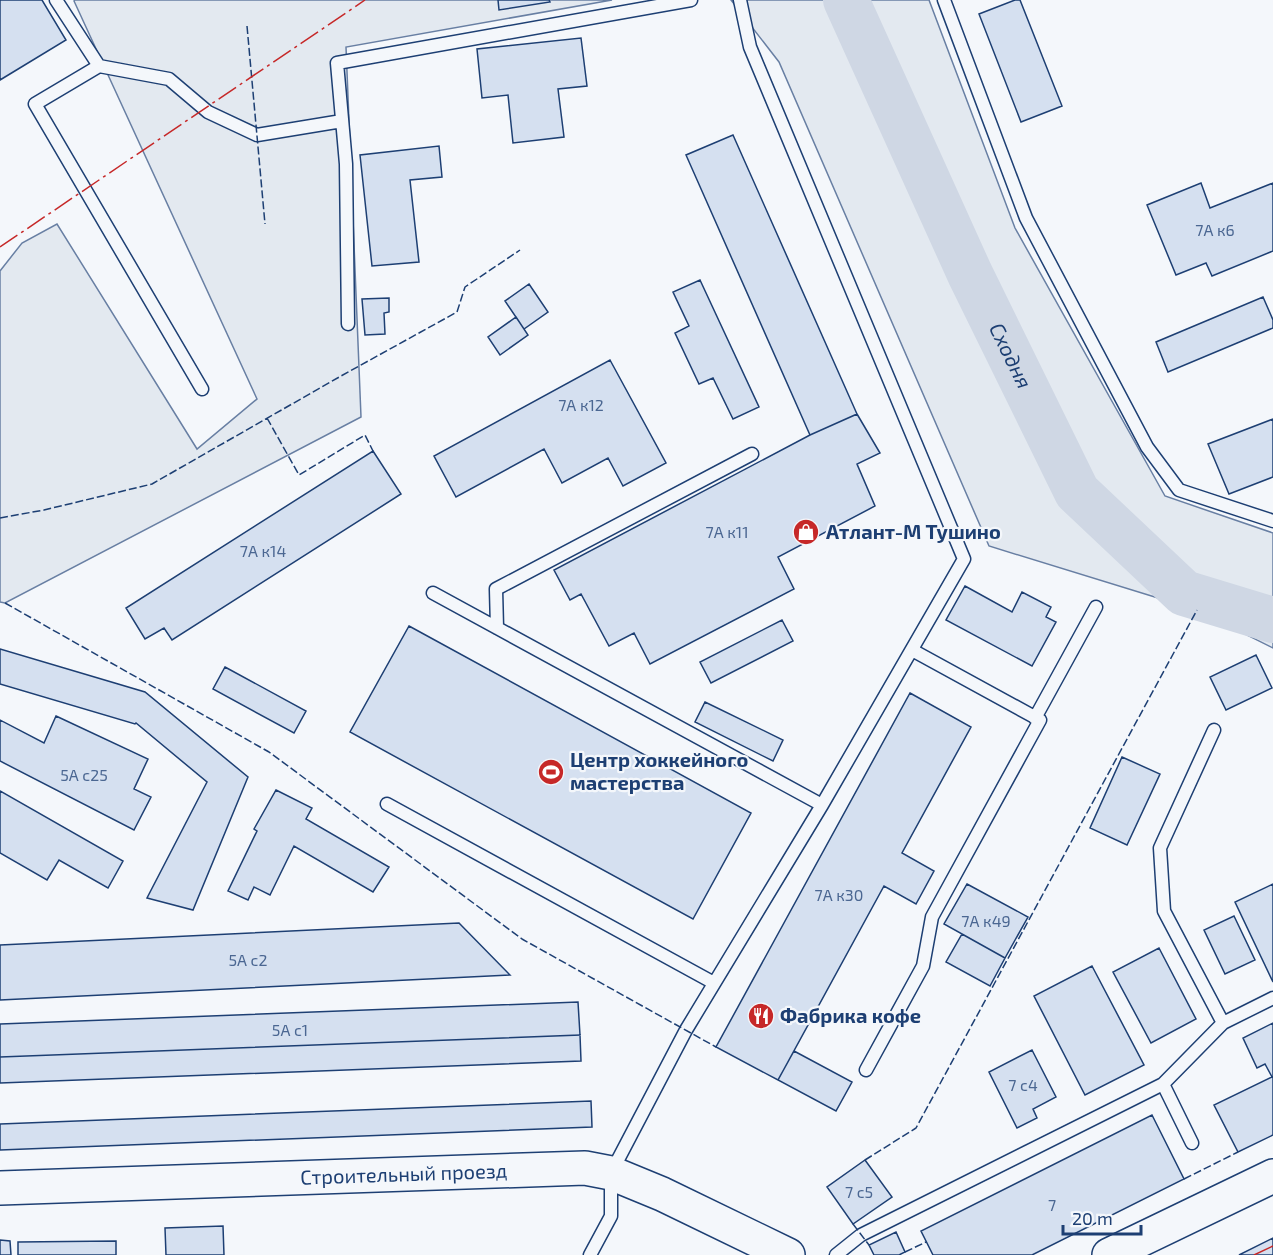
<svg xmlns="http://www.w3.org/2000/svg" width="1273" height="1255" font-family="'Exo 2',sans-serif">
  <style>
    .green { fill: #e3e9f0; stroke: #687fa3; stroke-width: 1.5 }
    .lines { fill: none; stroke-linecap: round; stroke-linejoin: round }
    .river { stroke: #cfd7e4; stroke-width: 46 }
    .building { fill: #d5e0f0; stroke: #1d3f73; stroke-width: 1.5 }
    .lane-casing { stroke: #1d3f73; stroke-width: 15 }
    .secondary-casing { stroke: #1d3f73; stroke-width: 36 }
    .lane { stroke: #f4f7fb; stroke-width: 12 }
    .secondary { stroke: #f4f7fb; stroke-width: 33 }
    .fence { stroke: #1d3f73; stroke-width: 1.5; stroke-dasharray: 8 3; stroke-linecap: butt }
    .power { stroke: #c62828; stroke-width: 1.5; stroke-dasharray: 21 4.5 3 4.5; stroke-linecap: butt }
    .labels { text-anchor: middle; stroke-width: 4.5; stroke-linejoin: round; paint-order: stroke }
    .number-label { font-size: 16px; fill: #4b6792 }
    .poi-label { font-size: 20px; font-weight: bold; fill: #1d3f73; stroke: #f4f7fb; text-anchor: start }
    .street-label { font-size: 20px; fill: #1d3f73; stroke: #f4f7fb }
    .water-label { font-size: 21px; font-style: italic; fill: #1d3f73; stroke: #f4f7fb }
  </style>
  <rect width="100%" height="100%" fill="#f4f7fb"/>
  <path class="green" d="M75,0H612L346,47L361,417L5,603L0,602V271L22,243L57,224L197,449L257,399L74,1Z
    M731,0H929L1015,228L1165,496L1273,533V648L1197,610L989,546L779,62Z"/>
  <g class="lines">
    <path class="river" id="s1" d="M846,0L970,274L1077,492L1184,593L1273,620"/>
  </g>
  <path class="building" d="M0,0H42L66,40L0,80Z
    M498,0H549L550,2L499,10Z
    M1015,0H1020L1062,106L1021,122L979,14Z
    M581,38L587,86L558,89L564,137L513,143L508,95L482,98L477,49Z
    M733,135L857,414L810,435L686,155Z
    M439,146L442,177L410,180L419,262L372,266L360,155Z
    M1201,183L1210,208L1273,183V251L1212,276L1206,263L1176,275L1147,205Z
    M700,280L759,407L733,419L713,378L699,384L675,333L689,326L673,292Z
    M529,284L548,312L524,329L505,301Z
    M1263,297L1273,320V328L1168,372L1156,342Z
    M389,298V312L384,313L385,334L365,335L362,299Z
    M516,317L528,335L500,355L488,337Z
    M610,360L666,463L623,486L608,458L562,483L544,449L456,497L434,456Z
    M857,414L880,453L857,464L875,506L778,557L794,589L650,664L634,633L609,646L581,594L570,600L554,570L810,435Z
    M1273,419V477L1229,494L1208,444Z
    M373,451L401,494L172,640L164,628L145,639L126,608Z
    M965,586L1012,612L1022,592L1051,607L1046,617L1056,622L1032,666L946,620Z
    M782,620L793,641L711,683L700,662Z
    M409,626L751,813L693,919L350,732Z
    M0,649L145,692L248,777L193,910L147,898L207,782L136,723L135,724L0,684Z
    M1256,655L1272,688L1226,710L1210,677Z
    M225,667L306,711L294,733L213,689Z
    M910,693L971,727L902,853L934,871L916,904L884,886L778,1080L716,1047Z
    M705,702L783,740L773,761L695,722Z
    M56,716L148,759L134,789L151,797L134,830L0,761V720L44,743Z
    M1122,757L1160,774L1127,845L1090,828Z
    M276,790L312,808L306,819L389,867L373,892L294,846L270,895L254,887L248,900L228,891L257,831L254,829Z
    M0,791L123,861L108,888L59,860L47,880L0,853Z
    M967,884L1028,917L1005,958L944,924Z
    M1273,884V982L1235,902Z
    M1234,916L1255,960L1225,974L1204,930Z
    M459,923L510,975L0,1000V945Z
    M962,934L1005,958L990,986L946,962Z
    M1159,948L1196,1019L1151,1043L1113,972Z
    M1092,966L1144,1065L1085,1095L1034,996Z
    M578,1002L580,1035L0,1057V1024Z
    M1273,1023V1135L1238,1152L1214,1105L1272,1077L1265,1064L1257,1068L1243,1038Z
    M580,1035L581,1061L0,1083V1057Z
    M1032,1050L1056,1097L1033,1109L1037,1118L1017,1128L989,1072Z
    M794,1051L852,1082L836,1111L778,1080Z
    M591,1101L592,1127L0,1150V1124Z
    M1152,1115L1184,1179L1032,1255H933L921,1231Z
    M865,1160L892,1197L853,1224L827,1187Z
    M223,1226L224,1255H166L165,1228Z
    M896,1232L905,1252L899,1255H874L869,1245Z
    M1273,1238V1255H1239Z
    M0,1240L10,1241L11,1255H0Z
    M116,1241V1255H18V1242Z"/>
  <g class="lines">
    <g class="lane-casing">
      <path id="lane" d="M56,0L99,66L35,104L202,389
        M944,0L1026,218L1147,447L1179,490L1273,521
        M99,66L169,79L208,112L257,135L342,121
        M348,324L346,164L337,63L691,0
        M433,593L822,805
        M497,628L496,589L752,454
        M1035,718L1096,607
        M1214,730L1160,848L1164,911L1223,1023
        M387,804L714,983
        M866,1070L923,966L932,917L1040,720L912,650
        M1163,1084L1223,1023L1273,998
        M590,1255L611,1216V1173L686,1030L822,805L964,559L750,47L740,0
        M836,1255L861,1235L1163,1084L1192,1143"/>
    </g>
    <g class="secondary-casing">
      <g id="secondary">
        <path id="s2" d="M0,1188L585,1168L611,1173L662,1194L788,1255"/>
        <path d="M1109,1255L1273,1176"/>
      </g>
    </g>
    <use href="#lane" class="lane"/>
    <use href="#secondary" class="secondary"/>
    <path class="fence" d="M247,26L265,224
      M267,418L299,475L365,435L373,451
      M0,518L44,510L152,484L341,376L457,312L465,287L520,250
      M5,603L269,752L522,939L716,1047
      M865,1160L916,1128L1197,610
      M1184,1179L1238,1152
      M853,1224L869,1245
      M905,1252L926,1242"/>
    <path class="power" d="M0,247L365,0
      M1254,1255L1273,1246"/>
  </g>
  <defs>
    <g id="shop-disc" transform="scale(1.35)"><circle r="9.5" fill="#c62828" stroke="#f4f7fb"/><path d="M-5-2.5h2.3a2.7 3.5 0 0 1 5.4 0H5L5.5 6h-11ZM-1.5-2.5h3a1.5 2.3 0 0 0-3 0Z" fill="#fff"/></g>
    <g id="stadium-disc" transform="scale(1.35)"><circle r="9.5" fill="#c62828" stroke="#f4f7fb"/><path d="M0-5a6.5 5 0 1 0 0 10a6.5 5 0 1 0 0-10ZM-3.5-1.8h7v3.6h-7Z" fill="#fff"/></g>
    <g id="restaurant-disc" transform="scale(1.35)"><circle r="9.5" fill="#c62828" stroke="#f4f7fb"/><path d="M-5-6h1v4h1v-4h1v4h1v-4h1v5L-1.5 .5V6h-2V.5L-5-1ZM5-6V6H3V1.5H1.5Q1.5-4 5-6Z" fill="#fff"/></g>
  </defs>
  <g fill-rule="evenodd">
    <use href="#shop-disc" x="806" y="532"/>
    <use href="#stadium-disc" x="551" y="772"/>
    <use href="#restaurant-disc" x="761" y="1016"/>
  </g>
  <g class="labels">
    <g class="number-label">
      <text x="1215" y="236">7А к6</text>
      <text x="581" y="411">7А к12</text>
      <text x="727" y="538">7А к11</text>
      <text x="263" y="557">7А к14</text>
      <text x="84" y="781">5А с25</text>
      <text x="839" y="901">7А к30</text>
      <text x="986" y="927">7А к49</text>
      <text x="248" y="966">5А с2</text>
      <text x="290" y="1036">5А с1</text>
      <text x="1023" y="1091">7 с4</text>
      <text x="859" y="1198">7 с5</text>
      <text x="1052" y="1211">7</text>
    </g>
    <g class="poi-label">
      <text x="826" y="539">Атлант-М Тушино</text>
      <text x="570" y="767">Центр хоккейного<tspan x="570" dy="23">мастерства</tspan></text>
      <text x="780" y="1023">Фабрика кофе</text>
    </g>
    <g class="street-label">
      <text dy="7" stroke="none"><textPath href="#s2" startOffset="404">Строительный проезд</textPath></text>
    </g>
    <g class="water-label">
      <text dy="7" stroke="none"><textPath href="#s1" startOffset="392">Сходня</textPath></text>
    </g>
  </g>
  <path d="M1063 1225v9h78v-9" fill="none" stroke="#1d3f73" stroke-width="3"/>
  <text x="1072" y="1225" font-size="18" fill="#1d3f73" stroke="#f4f7fb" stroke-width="4.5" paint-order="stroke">20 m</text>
</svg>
